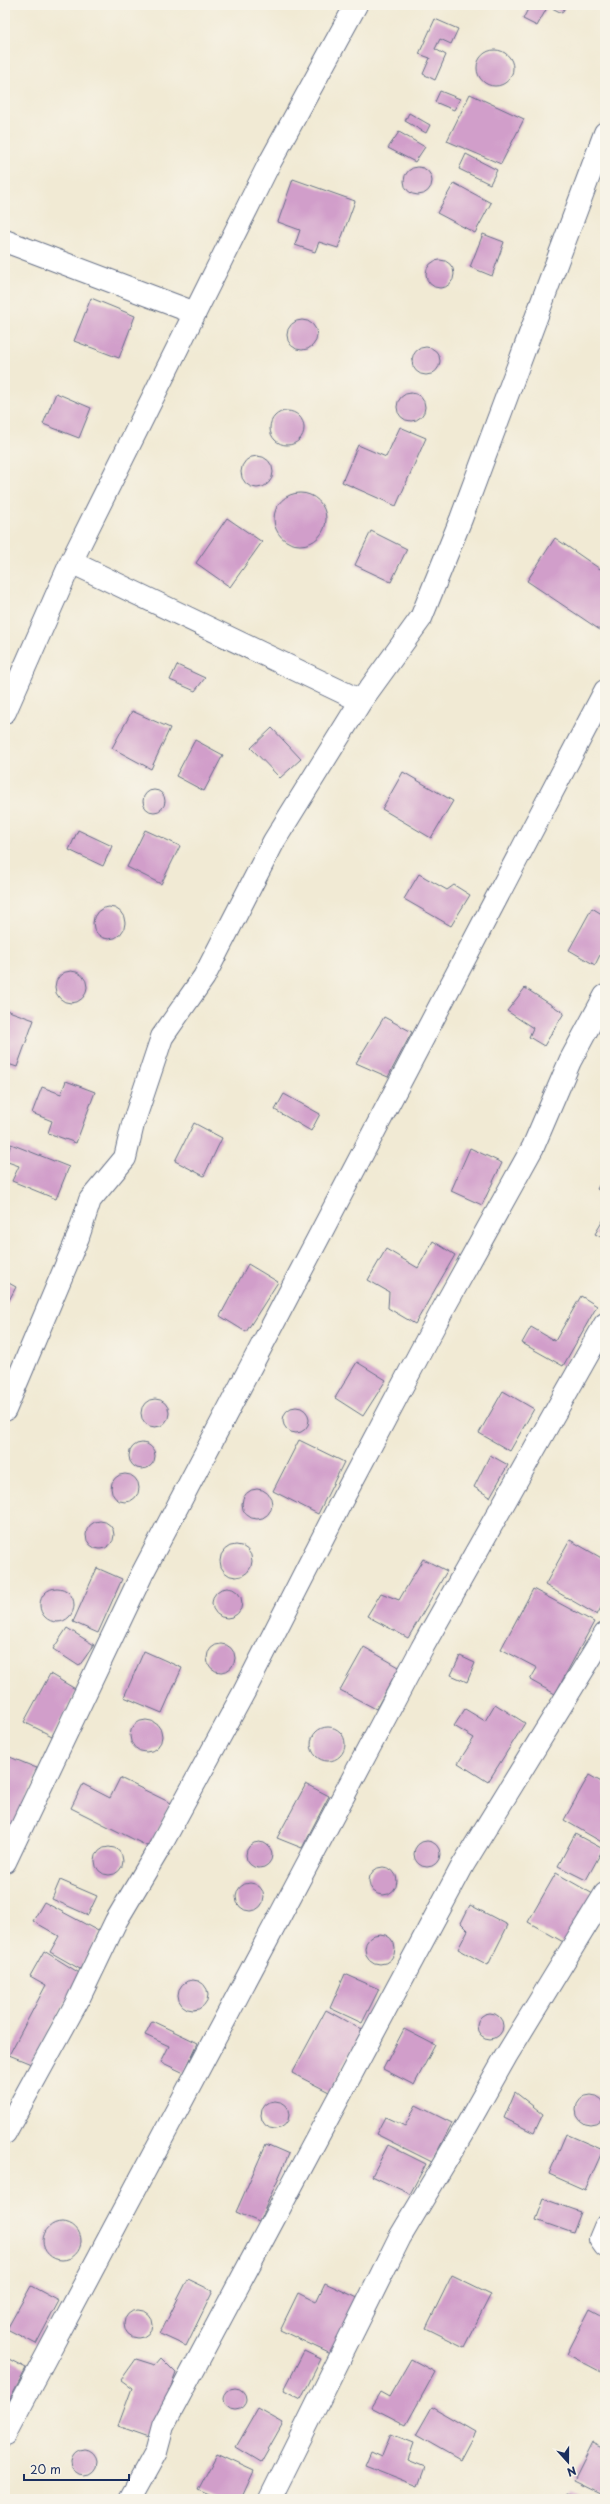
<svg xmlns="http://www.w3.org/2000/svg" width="610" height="2504" font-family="'Playpen Sans',sans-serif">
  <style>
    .building { fill: #d19eca }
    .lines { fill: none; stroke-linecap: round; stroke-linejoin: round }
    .street-casing { stroke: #667087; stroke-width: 24 }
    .street { stroke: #fff; stroke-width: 22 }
  </style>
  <rect width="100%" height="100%" fill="#f7f3e8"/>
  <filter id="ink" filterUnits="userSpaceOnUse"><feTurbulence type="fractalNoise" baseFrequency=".025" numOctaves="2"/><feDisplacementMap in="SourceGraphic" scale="8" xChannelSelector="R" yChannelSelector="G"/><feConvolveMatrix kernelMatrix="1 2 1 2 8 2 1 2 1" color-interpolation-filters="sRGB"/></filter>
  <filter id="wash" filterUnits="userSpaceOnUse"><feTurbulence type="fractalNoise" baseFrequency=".012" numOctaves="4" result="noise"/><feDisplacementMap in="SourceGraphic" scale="16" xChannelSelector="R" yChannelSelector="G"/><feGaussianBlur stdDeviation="0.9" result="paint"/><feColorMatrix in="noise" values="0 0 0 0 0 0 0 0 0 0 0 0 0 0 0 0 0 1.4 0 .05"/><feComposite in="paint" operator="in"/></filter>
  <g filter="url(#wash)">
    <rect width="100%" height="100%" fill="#f1ead4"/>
    <g id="blocks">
      <path class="building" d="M530,5H566L562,13L548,6L537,26L523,19Z
        M435,19L458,29L451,44L440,39L435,49L446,55L435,80L423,74L430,58L419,54Z
        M477 68a18 18 0 1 1 36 0a18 18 0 1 1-36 0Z
        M440,91L460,99L454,110L435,102Z
        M470,94L524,119L501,164L447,141Z
        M409,113L430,125L426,133L405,121Z
        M399,132L425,147L415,162L388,148Z
        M466,154L497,170L490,184L459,169Z
        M404 181a14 14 0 1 1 28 0a14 14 0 1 1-28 0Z
        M293,179L355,201L338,248L319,242L315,252L295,245L300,230L278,222Z
        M454,183L491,203L475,233L437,213Z
        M483,234L504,242L492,276L470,267Z
        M426 274a14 14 0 1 1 28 0a14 14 0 1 1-28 0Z
        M91,298L135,316L119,358L74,341Z
        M287 335a15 15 0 1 1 30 0a15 15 0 1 1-30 0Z
        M412 361a14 14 0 1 1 28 0a14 14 0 1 1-28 0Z
        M397 407a14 14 0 1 1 28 0a14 14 0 1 1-28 0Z
        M56,393L91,408L79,438L43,424Z
        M270 428a17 17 0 1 1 34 0a17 17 0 1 1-34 0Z
        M400,427L426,438L396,506L342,482L358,445L386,457Z
        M241 472a16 16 0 1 1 32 0a16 16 0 1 1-32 0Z
        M274 519a26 26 0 1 1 52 0a26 26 0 1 1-52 0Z
        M227,518L262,542L230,587L196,563Z
        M371,531L407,549L391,582L355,565Z
        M555,538L600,569L603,565L605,567V622L600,630L527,581Z
        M177,665L205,678L195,691L170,680Z
        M132,711L170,728L151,769L112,748Z
        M272,728L301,759L280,778L251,748Z
        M195,740L223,755L204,791L176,776Z
        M403,772L453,801L431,838L382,809Z
        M143 801a11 11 0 1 1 22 0a11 11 0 1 1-22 0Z
        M78,830L112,846L103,866L69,850Z
        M145,830L180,846L161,884L127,867Z
        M419,874L447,890L454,885L470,895L451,926L404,899Z
        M93 923a16 16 0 1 1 32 0a16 16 0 1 1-32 0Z
        M592,908L605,916V945L595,965L569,950Z
        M55 987a16 16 0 1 1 32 0a16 16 0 1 1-32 0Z
        M525,988L564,1013L544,1046L529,1037L533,1028L507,1011Z
        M6,1010L34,1020L17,1067L5,1063Z
        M384,1017L412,1032L388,1077L356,1063Z
        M66,1081L95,1092L76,1143L48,1133L52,1121L32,1113L42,1087L61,1094Z
        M284,1094L320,1114L311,1131L275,1110Z
        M194,1123L222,1138L204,1176L175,1161Z
        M11,1144L69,1167L56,1199L12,1181L19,1166L5,1161Z
        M470,1148L502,1163L482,1205L451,1191Z
        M605,1175V1194L597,1189Z
        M605,1217V1239L595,1234Z
        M433,1241L455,1255L415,1324L388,1308L389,1292L368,1280L386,1249L418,1268Z
        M248,1264L278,1282L246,1332L220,1316Z
        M5,1281L16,1287L5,1308Z
        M581,1296L597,1306L563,1366L522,1343L531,1327L555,1341Z
        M357,1362L386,1380L363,1416L335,1398Z
        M503,1391L534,1409L510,1451L479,1433Z
        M141 1413a14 14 0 1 1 28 0a14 14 0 1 1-28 0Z
        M283 1420a13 13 0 1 1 26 0a13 13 0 1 1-26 0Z
        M299,1440L344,1462L318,1514L273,1491Z
        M129 1456a13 13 0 1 1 26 0a13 13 0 1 1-26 0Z
        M490,1455L508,1465L490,1497L474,1487Z
        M111 1488a14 14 0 1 1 28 0a14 14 0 1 1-28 0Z
        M242 1504a15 15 0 1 1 30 0a15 15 0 1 1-30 0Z
        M86 1535a14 14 0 1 1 28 0a14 14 0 1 1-28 0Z
        M570,1540L605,1560V1600L597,1615L545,1585Z
        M220 1561a16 16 0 1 1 32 0a16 16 0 1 1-32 0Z
        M423,1559L447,1571L408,1638L367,1616L381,1593L399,1600Z
        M97,1568L122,1579L98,1633L73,1622Z
        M40 1605a17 17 0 1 1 34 0a17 17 0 1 1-34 0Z
        M212 1603a15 15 0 1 1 30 0a15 15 0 1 1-30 0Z
        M533,1589L594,1622L555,1694L530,1680L537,1668L501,1649Z
        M67,1628L94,1645L79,1666L53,1649Z
        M207 1658a14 14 0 1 1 28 0a14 14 0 1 1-28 0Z
        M364,1647L399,1667L376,1709L340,1690Z
        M144,1651L182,1668L162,1713L124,1697Z
        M460,1656L475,1663L467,1682L451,1675Z
        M50,1674L77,1690L52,1736L24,1722Z
        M495,1704L525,1723L488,1782L458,1763L474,1738L454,1726L465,1709L485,1721Z
        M130 1736a16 16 0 1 1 32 0a16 16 0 1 1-32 0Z
        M311 1744a17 17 0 1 1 34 0a17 17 0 1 1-34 0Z
        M5,1755L39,1769L11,1832L5,1829Z
        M589,1775L605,1784V1844L564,1820Z
        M120,1778L171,1803L149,1847L71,1808L83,1784L110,1798Z
        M306,1784L329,1796L302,1848L277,1838Z
        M575,1834L603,1849L586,1880L558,1866Z
        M414 1854a13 13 0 1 1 26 0a13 13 0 1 1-26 0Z
        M246 1855a13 13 0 1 1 26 0a13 13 0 1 1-26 0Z
        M95 1861a14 14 0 1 1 28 0a14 14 0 1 1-28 0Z
        M369 1881a14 14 0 1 1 28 0a14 14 0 1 1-28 0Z
        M556,1873L593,1894L565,1943L528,1922Z
        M60,1880L97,1896L88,1915L52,1899Z
        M236 1897a14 14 0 1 1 28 0a14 14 0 1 1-28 0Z
        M44,1902L100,1932L80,1969L50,1952L59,1936L33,1921Z
        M470,1905L508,1925L488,1965L458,1949L468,1930L461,1923Z
        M365 1949a15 15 0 1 1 30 0a15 15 0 1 1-30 0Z
        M44,1951L81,1974L31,2064L9,2055L46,1985L30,1976Z
        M345,1974L379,1989L362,2023L330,2008Z
        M178 1995a15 15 0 1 1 30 0a15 15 0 1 1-30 0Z
        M326,2010L362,2030L329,2092L292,2073Z
        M477 2026a13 13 0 1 1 26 0a13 13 0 1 1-26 0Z
        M152,2021L198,2043L184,2073L161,2062L169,2046L145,2035Z
        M404,2029L435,2045L414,2085L383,2069Z
        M515,2092L543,2114L534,2133L504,2118Z
        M576 2110a15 15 0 1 1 30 0a15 15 0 1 1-30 0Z
        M261 2115a14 14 0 1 1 28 0a14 14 0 1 1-28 0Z
        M416,2105L452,2123L432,2162L376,2134L385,2117L405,2126Z
        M566,2134L603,2150L585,2190L549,2174Z
        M266,2144L289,2154L259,2222L236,2212Z
        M388,2145L426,2164L410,2194L372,2176Z
        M544,2199L581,2212L573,2233L536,2220Z
        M43 2241a19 19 0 1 1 38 0a19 19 0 1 1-38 0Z
        M452,2275L491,2294L464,2347L426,2328Z
        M188,2279L213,2291L186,2346L160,2334Z
        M325,2283L360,2299L333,2355L280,2330L298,2293L316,2302Z
        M31,2286L59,2301L36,2344L7,2329Z
        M590,2309L605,2317V2374L567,2354Z
        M124 2324a14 14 0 1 1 28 0a14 14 0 1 1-28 0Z
        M304,2351L321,2359L301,2399L284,2390Z
        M5,2357L26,2368L5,2408Z
        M161,2358L176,2373L152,2438L118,2426L132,2388L121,2380L136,2359L155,2365Z
        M411,2359L435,2372L406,2425L371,2407L380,2392L389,2397Z
        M224 2399a11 11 0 1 1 22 0a11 11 0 1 1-22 0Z
        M432,2407L475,2432L460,2460L416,2435Z
        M258,2409L283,2423L261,2462L236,2447Z
        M391,2434L414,2443L408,2460L425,2467L418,2486L365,2465L371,2451L382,2456Z
        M593,2442L605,2448V2495L574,2480Z
        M71 2462a13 13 0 1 1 26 0a13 13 0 1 1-26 0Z
        M217,2454L254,2471L241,2499H218L198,2490Z
        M569,2492L586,2499H566Z"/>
    </g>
  </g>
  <g filter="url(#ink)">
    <use href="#blocks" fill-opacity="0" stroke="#667087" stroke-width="1"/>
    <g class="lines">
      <g class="street-casing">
        <path id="street" d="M5,241L195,313
          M71,562L361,701
          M5,712L71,562L268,166L356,5
          M5,1410L78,1237L90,1200L125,1158L133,1124L162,1037L204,977L274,841L315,775L361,701L421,618L461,519L605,133
          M5,1862L142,1574L605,691
          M5,2133L77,2002L116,1921L160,1847L244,1692L342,1500L442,1311L533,1147L570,1061L605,996
          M605,2227L600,2239L605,2246
          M5,2434L422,1648L605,1324
          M130,2499L156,2452L163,2426L463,1865L605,1634
          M270,2499L400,2237L466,2127L506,2056L605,1894"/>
      </g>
      <use href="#street" class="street"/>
    </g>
  </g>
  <rect width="610" height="2504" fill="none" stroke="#f7f3e8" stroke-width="20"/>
  <g transform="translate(568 2462) rotate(159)" stroke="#f7f3e8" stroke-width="3" paint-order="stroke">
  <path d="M0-3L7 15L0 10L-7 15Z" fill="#1b2f5e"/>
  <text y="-6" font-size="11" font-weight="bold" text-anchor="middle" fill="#1b2f5e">N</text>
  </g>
  <path d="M24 2474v6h105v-6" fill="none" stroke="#1b2f5e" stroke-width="2"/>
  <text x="30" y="2474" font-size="12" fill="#1b2f5e" stroke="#f7f3e8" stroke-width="3" paint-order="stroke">20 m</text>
</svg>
